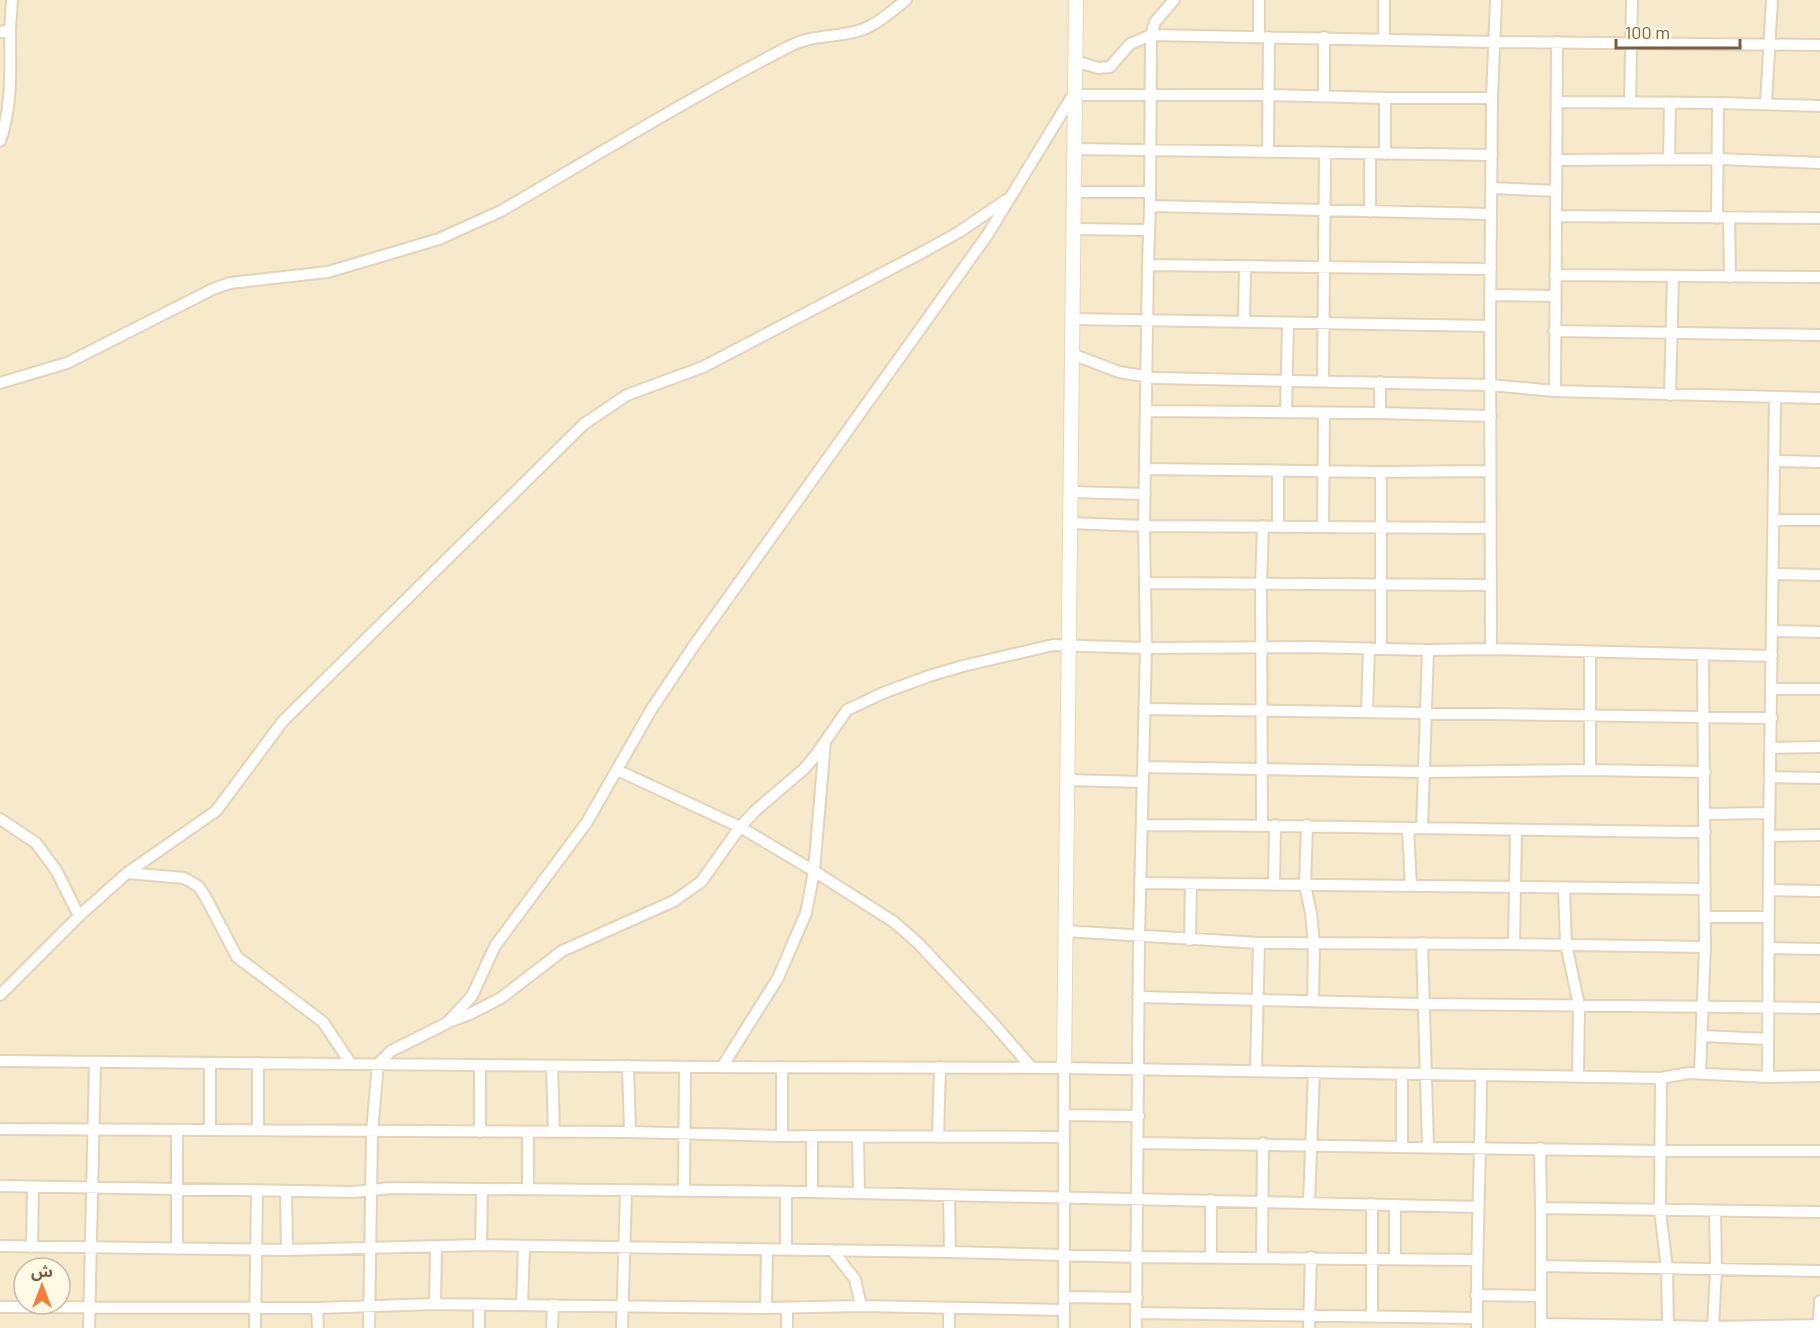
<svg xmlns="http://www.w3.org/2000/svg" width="1820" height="1328" font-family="Barlow,'Noto Sans Arabic',sans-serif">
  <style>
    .residential { fill: #f7eacb; fill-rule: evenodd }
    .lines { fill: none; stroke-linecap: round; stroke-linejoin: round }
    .street-casing { stroke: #e3d3b9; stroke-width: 14 }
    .secondary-casing { stroke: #e9d6b6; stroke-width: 16 }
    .street { stroke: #fff; stroke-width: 10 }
    .secondary { stroke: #fff; stroke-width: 14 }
  </style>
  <rect width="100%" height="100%" fill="#fef7de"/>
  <path class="residential" d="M0,0H1820V1328H0ZM24,1268H60V1304H24Z"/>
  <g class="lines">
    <g class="street-casing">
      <path id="street" d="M1259,0V37
        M1384,0V39
        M0,32L10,30L12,0
        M1075,61L1098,68L1110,67L1130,44L1151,35L1155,22L1174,0
        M1324,96V37
        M1385,98V154
        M1557,102L1718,103L1820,106
        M1630,102L1632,0
        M1766,103L1772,0
        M0,141C13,105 10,67 10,30
        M1073,149L1492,155
        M1268,152L1269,37
        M1669,159L1670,103
        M1556,160L1719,159L1820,163
        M1492,188L1556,191
        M1073,192H1150
        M1150,206L1151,35L1494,42L1820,45
        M1370,212V154
        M1556,216L1820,218
        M1717,218L1718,103
        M1729,218L1730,277
        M1073,229L1149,230
        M1148,265L1150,206L1491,214
        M1555,275L1820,277
        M1490,295L1555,296
        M1072,319L1490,326
        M1244,322L1245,268
        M1554,331L1820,335
        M1072,354L1119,372L1156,378L1490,385L1555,391L1820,398
        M1323,382L1325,154
        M1380,382V413
        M0,383L67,363L213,289L230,283L328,272L439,239L501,211C597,155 691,97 790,46C813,34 837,38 861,30C878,24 892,11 906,0
        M1555,391L1557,42
        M1670,395L1673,277
        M1146,411L1380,413L1491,416
        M1286,412L1288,323
        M1774,461L1820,462
        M1145,469L1381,472L1490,471
        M1070,492L1145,494
        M1774,520H1820
        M1070,523L1144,526L1490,528
        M1278,526V471
        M1323,527L1324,413
        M1773,574L1820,575
        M1145,583L1491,585
        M1773,631L1820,632
        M1381,648V472
        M1491,649L1490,326L1492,98L1496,0
        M1590,652V770
        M1772,689H1820
        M1144,709L1772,718
        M1367,711L1369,648
        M1771,748L1820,747
        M1144,767L1423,772L1590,770L1705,772
        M617,770L740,827L814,871L894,922L918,943L993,1023L1032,1068
        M1770,777L1820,778
        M1068,780L1143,782
        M1705,814L1769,813
        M0,819L36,843L56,870L79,916
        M1143,825C1330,825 1518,831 1705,832
        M1262,825L1261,584L1263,526
        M1307,825L1305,885L1311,913L1314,944L1313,1001
        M1408,828L1411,886
        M1422,828L1428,650
        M1769,836L1820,835
        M127,873L184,878L198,886L205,896L237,957L323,1022L351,1064
        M1140,883L1705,889
        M1274,885L1275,825
        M1564,888L1566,944L1579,1005L1578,1077
        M1770,890L1820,891
        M1705,917H1769
        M1065,931L1259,943L1514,944L1705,947
        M1190,940L1191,884
        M1422,943L1428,1146
        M1514,944L1516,831
        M1769,948L1820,949
        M0,995L79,916L127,873L216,811L283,721L584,424L627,395L703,367L923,252L959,232L1006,200
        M1138,997L1423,1004L1820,1008
        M451,1021L470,1014L501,998L562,951L674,901L701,882L740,827L756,810L804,769L815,756L847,710L883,693L929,676L963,666L1053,645L1146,648L1310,647L1428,650L1491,649L1772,656
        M1702,1036L1768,1039
        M0,1061L709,1067L1064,1068L1661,1078L1689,1073L1768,1077L1820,1076
        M552,1066L554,1132
        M628,1066L630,1132
        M722,1067L778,978L806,913L814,871L825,742
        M1256,1071L1259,943
        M1700,1073L1705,947L1703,655
        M1768,1077L1769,836L1775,398
        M1064,1115L1139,1116
        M0,1129L630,1132L782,1136L1064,1137
        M210,1130V1063
        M258,1130V1063
        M480,1132V1065
        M528,1132V1189
        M782,1136V1067
        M812,1136V1192
        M858,1137L859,1193
        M938,1137L940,1067
        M1138,1143L1659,1151H1820
        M1402,1145V1074
        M1540,1148L1541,1208L1820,1212
        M0,1186L354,1192L390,1188L812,1192L1478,1207
        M286,1191L287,1250
        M684,1191L685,1067
        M786,1192V1249
        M949,1195L950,1252
        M1309,1202L1314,1072
        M1541,1208V1328
        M481,1245L482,1190
        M0,1246L287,1250L481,1245L950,1252L1137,1257L1476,1260
        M32,1247L33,1187
        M177,1249V1130
        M832,1250L855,1279L861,1306
        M1211,1257V1200
        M1262,1257L1263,1143
        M1395,1258V1205
        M1541,1266L1820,1271
        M1476,1295L1541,1296
        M1064,1297L1137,1298
        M435,1304L436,1246
        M479,1305V1328
        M522,1305L524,1246
        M0,1307L317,1308L435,1304L766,1308L861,1306L1064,1310
        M317,1308L318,1328
        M766,1308L767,1249
        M1136,1313L1477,1318
        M1372,1316V1204
        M1541,1324L1668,1326L1667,1269L1660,1210L1661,1078
        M1819,1325L1820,1301
        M1668,1326L1713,1327L1820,1325
        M89,1328L95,1062
        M255,1328L257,1191
        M369,1328L372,1131L378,1064L391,1051L447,1023L472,996L495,946L587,822L651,710L693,647L988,234L1071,98L1078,95H1269L1385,98H1492
        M552,1328L553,1305
        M622,1328L626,1191
        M787,1328V1308
        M949,1328V1308
        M1064,1328V1068
        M1136,1328L1139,937L1146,648L1144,526L1148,265L1491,269
        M1309,1328L1311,1257
        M1477,1328C1476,1244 1481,1159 1481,1075
        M1713,1328L1716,1270L1715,1211"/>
    </g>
    <g class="secondary-casing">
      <path id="secondary" d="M1064,1068L1076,0"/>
    </g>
    <use href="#street" class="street"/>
    <use href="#secondary" class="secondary"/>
  </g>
  <g transform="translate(42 1286)"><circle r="28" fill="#fff9e6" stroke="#c8bba5" stroke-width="1.5"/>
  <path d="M0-4.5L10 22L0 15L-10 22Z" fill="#f57e36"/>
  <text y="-9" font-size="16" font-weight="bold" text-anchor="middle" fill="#765d44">ش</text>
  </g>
  <path d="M1616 39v9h124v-9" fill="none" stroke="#765d44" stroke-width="3"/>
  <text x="1625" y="39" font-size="18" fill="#765d44" stroke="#fff9e6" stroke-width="4.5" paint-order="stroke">100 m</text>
</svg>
